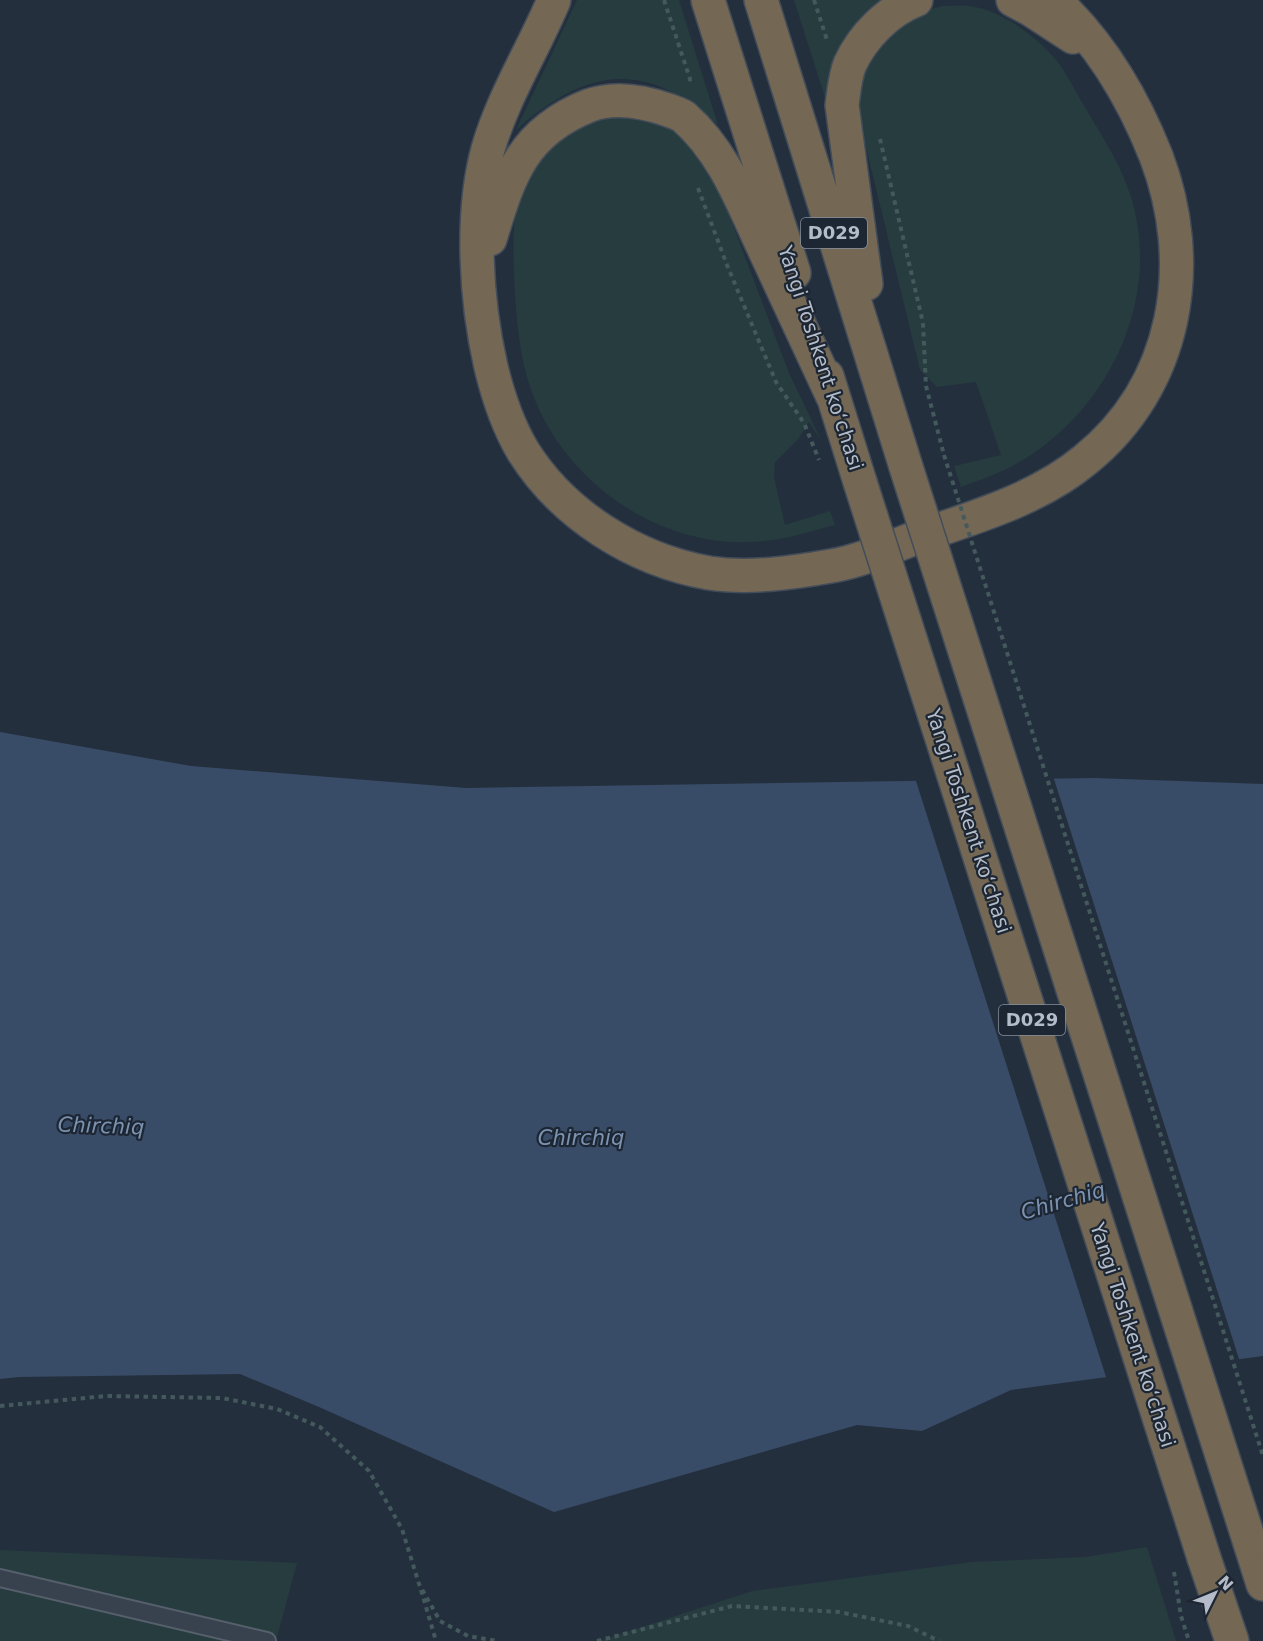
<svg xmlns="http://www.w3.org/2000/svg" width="1263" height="1641" font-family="'DejaVu Sans',sans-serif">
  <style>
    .green { fill: #263c3f }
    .water { fill: #394c67 }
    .pier { fill: #242f3e }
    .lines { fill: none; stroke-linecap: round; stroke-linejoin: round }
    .lane-casing { stroke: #565f6c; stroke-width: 20 }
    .highway-casing { stroke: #434c59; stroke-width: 36 }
    .path { stroke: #44595c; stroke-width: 4; stroke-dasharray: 4.5 4.5; stroke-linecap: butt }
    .lane { stroke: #38414e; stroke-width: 16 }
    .highway { stroke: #746855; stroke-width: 33 }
    .highway-bridge-casing { stroke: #434c59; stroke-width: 36; stroke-linecap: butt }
    .path-bridge { stroke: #44595c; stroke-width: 4; stroke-dasharray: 4.5 4.5; stroke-linecap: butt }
    .highway-bridge { stroke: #746855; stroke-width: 33 }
    .labels { text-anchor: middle; stroke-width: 4.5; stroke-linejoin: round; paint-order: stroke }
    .shield { fill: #1d2633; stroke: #878f9c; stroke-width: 1.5 }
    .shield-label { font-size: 18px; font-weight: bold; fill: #b4bcc9 }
    .street-label { font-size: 20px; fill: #b4bcc9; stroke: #1d2633 }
    .water-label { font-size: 21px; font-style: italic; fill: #7c92b1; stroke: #1d2633 }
  </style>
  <rect width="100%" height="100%" fill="#242f3e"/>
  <path class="green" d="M577,0H679L718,125C701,113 681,95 661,87C605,64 557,94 516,130Z
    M794,0H881L864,15L852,30L828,107Z
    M943,6C951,6 961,5 970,6C1003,11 1036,36 1057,61C1067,74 1075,90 1083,104C1101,134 1120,163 1131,197C1162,298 1110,407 1023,460C1004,472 982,479 961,487L954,466L1001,455L976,382L937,387L920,370L864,139L859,100L862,82L867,65L887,34L919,12Z
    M620,113C635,117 652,118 666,124C691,134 713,180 725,204L789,373L822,442L809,422L799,438L775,462L774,477L785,525L830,511L835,525C811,531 788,539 764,541C667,552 571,488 535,400C519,361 516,317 514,275C513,237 511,199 534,165C538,158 546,152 552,146C558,140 565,131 572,126C580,121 608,116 620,113Z
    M1147,1547L1176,1641H599L752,1591L972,1562L1085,1557Z
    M0,1550L297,1563L276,1641H0Z"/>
  <path class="water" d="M0,732L191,766L466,788L1094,778L1263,784V1356L1011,1390L922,1431L857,1425L554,1512L319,1407L240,1374L19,1377L0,1379Z"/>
  <path class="pier" d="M1053,776L1240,1362L1107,1380L915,778Z"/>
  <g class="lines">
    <g class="lane-casing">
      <path id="lane" d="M0,1578L267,1641"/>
    </g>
    <g class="highway-casing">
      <path id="highway" d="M554,0C533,50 503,97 488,149C470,215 476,302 491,367C498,396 508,426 523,451C563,515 635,560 709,573C749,579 791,573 831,566C862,561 893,546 923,535C979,516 1039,498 1085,460C1178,385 1197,263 1156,156C1133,98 1100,42 1054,0
        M708,0L794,273
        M761,0L906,467
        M1013,0L1030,9L1073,37
        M490,239C509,177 521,133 588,106C614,96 642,101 668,110C673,112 680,114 684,117C725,153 743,205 766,253C788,301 811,349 833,397
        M866,284L842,105C844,91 845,76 850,64C863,36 888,11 916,0
        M827,376L860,482
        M1250,1543L1263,1584
        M1204,1558L1232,1641"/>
    </g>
    <path class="path" d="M664,0L690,79L689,85
      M814,0L827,40
      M880,139L923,323L926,386L944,455
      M698,188L727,265L776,382L804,423L819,460
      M0,1406L106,1396L222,1398L277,1409L320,1427L369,1471L402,1529L419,1584L440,1621L468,1636L497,1641
      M1174,1572L1181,1616L1189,1641
      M421,1590L436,1641
      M597,1641L732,1606L839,1612L908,1626L939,1641"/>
    <use href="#lane" class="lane"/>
    <use href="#highway" class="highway"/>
    <g class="highway-bridge-casing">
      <path id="highway-bridge" d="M906,467L1250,1543
        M860,482L1204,1558"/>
    </g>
    <path class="path-bridge" d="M944,455L1263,1456"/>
    <use href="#highway-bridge" class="highway-bridge"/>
  </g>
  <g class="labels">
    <g class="shield">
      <rect x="801" y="218" width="66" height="30" rx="4.5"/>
      <rect x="999" y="1005" width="66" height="30" rx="4.5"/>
    </g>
    <g class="shield-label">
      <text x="834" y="239">D029</text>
      <text x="1032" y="1026">D029</text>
    </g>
    <g class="street-label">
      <text transform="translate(821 358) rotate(72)" y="7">Yangi Toshkent ko‘chasi</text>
      <text transform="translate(969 821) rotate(72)" y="7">Yangi Toshkent ko‘chasi</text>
      <text transform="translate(1133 1335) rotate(72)" y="7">Yangi Toshkent ko‘chasi</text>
    </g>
    <g class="water-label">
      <text transform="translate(101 1126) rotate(2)" y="7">Chirchiq</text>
      <text x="581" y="1145">Chirchiq</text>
      <text transform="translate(1063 1201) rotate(-16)" y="7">Chirchiq</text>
    </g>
  </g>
  <g transform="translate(1215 1593) rotate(47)" stroke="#1d2633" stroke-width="4.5" paint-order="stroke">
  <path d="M0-4.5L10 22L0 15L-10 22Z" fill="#b4bcc9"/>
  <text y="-9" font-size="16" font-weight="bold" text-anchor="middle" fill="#b4bcc9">N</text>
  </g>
</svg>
